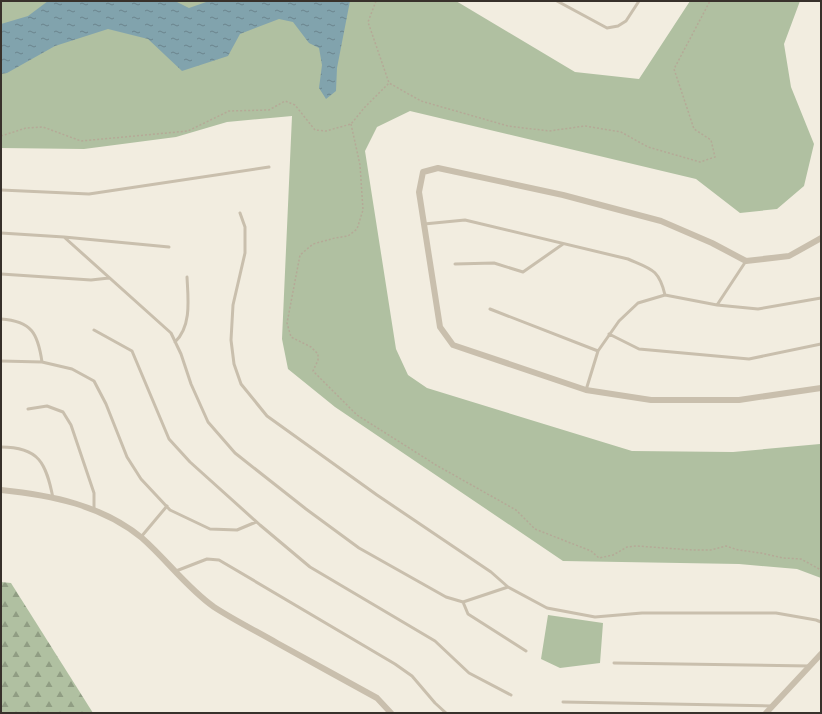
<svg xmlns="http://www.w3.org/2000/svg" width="822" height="714" font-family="'IBM Plex Sans',sans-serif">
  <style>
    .green { fill: #b0c0a1 }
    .forest { fill: url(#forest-firs) }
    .water { fill: url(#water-ripples) }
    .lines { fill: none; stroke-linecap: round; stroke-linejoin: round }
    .path { stroke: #b5a997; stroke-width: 1.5; stroke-dasharray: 2 2; stroke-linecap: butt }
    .service { stroke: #c9bfad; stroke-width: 3 }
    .minor { stroke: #c9bfad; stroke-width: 6 }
  </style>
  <defs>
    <pattern id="forest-firs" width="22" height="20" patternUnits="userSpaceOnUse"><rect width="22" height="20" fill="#b0c0a1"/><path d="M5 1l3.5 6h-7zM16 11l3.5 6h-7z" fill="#909d83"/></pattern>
    <pattern id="water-ripples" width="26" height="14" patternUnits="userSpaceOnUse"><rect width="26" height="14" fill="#81a3ad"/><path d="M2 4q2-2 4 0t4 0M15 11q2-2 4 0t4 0" fill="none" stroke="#6b858d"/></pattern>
  </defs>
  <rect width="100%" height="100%" fill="#f2ede0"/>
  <path class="green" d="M1,1H456L575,72L639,79L690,1H800L784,44L791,87L814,144L804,186L777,209L740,213L696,179L410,111L377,127L365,151L396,349L408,375L427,388L632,451L733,452L820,444L821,442V578L797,569L739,564L563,561L335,407L288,369L282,339L292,116L227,122L176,137L84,149L1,148Z
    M548,615L603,623L600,663L560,668L541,659Z"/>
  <path class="forest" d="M1,582L11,583L93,713H1Z"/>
  <path class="water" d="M48,1H175L189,8L209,1H350L337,68L336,91L326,99L319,88L322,65L319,48L309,43L293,22L279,19L240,34L228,56L182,71L148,39L108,29L55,46L7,73L1,74V24L28,16Z"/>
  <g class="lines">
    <path class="path" d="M376,1L368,22L389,83L421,101L508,126L549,131L585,126L621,132L648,147L700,162L715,157L711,140L694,129L674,69L710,1
      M351,124L360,165L363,210L357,229L348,236L335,238L313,244L300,255L287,323L291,337L311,347L318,354V360L313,371L357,415L436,465L516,510L535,529L591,551L599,558L613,555L627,547L637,546L692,550H711L726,546L738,550L761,553L783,558L801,559L821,570
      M1,136L26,128L43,127L81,141L188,131L229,111L269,110L285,101L295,105L315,130L326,131L351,124L365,107L389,83"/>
    <path class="service" d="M557,1L607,28L618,26L626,21L639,1
      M1,190L89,194L269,167
      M240,213L245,227V253L233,305L231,340L234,364L241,384L267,416L377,495L491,572L508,587L547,608L595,617L642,613H776L816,620L821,622
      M424,224L465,220L628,259C651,269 659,269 665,295
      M1,233L64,237L169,247
      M64,237L171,333L181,354L191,384L208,422L235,453L306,509L359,548L446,597L463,602L508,587
      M455,264L494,263L523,272L563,244
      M1,274L91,280L109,278
      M717,305L746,261
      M490,309L598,351
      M1,319C32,321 38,334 42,362
      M94,330L132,351L169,439L190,462L260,525L310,567L435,641L469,673L511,695
      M609,334L639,349L749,359L821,344
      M175,342C192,326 188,298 187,277
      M1,361L42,362L72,369L94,381L106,404L127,457L141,479L170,510L210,529L237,530L256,522
      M586,390L598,351L619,321L638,303L665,295L717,305L758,309L821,298
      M28,409L47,406L63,412L71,425L94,493V509
      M1,447C39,447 46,463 53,498
      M141,537L167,506
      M176,571L207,559L219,560L395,664L412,676L435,703L446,713
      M463,602L468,614L526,651
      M614,663L810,666
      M563,702L771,706"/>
    <path class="minor" d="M821,238L789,256L746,261L712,243L661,221L563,195L438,168L423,172L419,192L440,327L453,345L586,390L651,400H739L821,388
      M1,490C51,495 102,505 142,538C167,560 187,588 214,607C234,620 256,631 277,643C310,661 344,680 377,698L391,713
      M766,713L821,654"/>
  </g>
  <rect width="822" height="714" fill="none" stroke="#38312b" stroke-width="4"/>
</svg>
